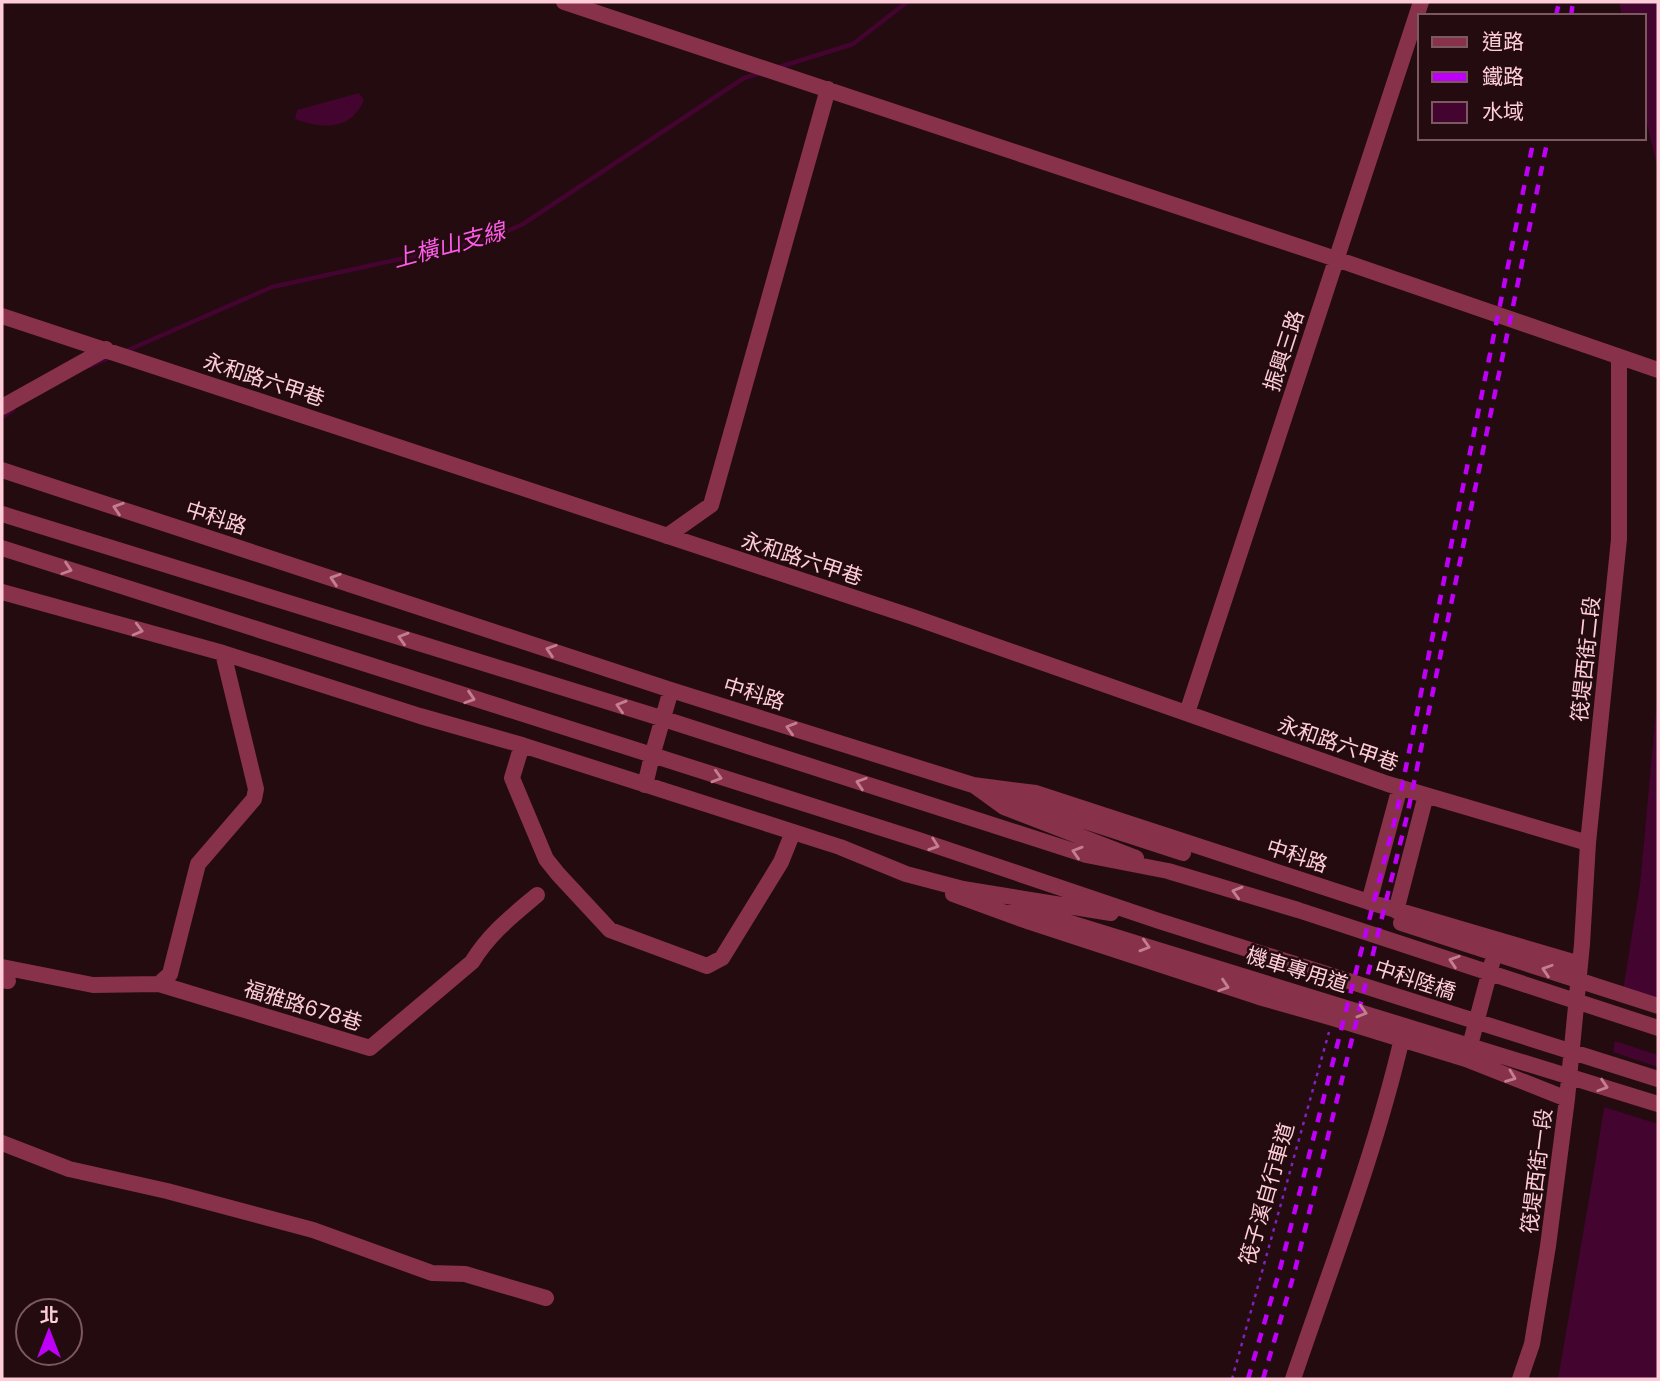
<svg xmlns="http://www.w3.org/2000/svg" width="1660" height="1381" font-family="Poppins,'Noto Sans TC',sans-serif">
  <style>
    .water { fill: #430430 }
    .pier { fill: #230b0f }
    .lines { fill: none; stroke-linecap: round; stroke-linejoin: round }
    .stream { stroke: #430430; stroke-width: 4.5 }
    .path { stroke: #8122be; stroke-width: 2.5; stroke-dasharray: 3.5 5; stroke-linecap: butt }
    .minor { stroke: #87314a; stroke-width: 16 }
    .rail { stroke: #bf00f8; stroke-width: 4.5; stroke-dasharray: 10 9; stroke-linecap: butt }
    .oneway { stroke: #c37f91 }
    .labels { text-anchor: middle; stroke-width: 5; stroke-linejoin: round; paint-order: stroke }
    .street-label { font-size: 21px; fill: #ffcdd8; stroke: #230b0f }
    .water-label { font-size: 23px; font-style: italic; fill: #ff5be9; stroke: #230b0f }
  </style>
  <rect width="100%" height="100%" fill="#230b0f"/>
  <path class="water" d="M1619,2H1658V171L1644,111V16H1622Z
    M359,93L364,100C351,131 322,129 295,119L297,110Z
    M1658,689V1379H1558L1595,1164L1640,885Z"/>
  <path class="pier" d="M1620,986L1658,998V1055L1612,1040Z
    M1610,1051L1658,1067V1124L1601,1106Z"/>
  <g class="lines">
    <path class="stream" d="M779,67L853,44L907,2
      M126,351L272,287L487,240L523,224L744,78L761,73
      M90,366L111,357
      M2,417L13,410"/>
    <path class="path" d="M1232,1379L1329,1032"/>
    <path class="minor" d="M564,2L1336,259L1658,370
      M2,316L913,617L1388,784L1588,843
      M2,407L106,349
      M2,470L671,690L973,785L1036,793L1369,902L1580,964
      M2,514L664,719L1086,855L1168,871L1298,910L1658,1028
      M667,536L711,505L828,89
      M2,548L919,840L1159,921L1658,1079
      M2,592L223,653L420,716L522,745L840,847L906,874L963,889L1111,913
      M1187,713L1421,2
      M522,745L512,778L546,859L558,874L610,930L707,966L722,958L781,862L793,832
      M645,785L652,756L671,690
      M975,786L1004,807L1136,858
      M1008,796L1183,853
      M953,894L1030,922L1259,997L1333,1018L1466,1059L1567,1099
      M1369,902L1400,787
      M1015,906L1658,1104
      M1396,911L1426,795
      M1401,923L1658,1006
      M2,967L93,985L159,984L370,1048L472,962C490,933 511,917 537,895
      M2,980L8,981
      M159,984L170,974L198,864L254,799L256,789L223,653
      M1468,1053L1492,963
      M2,1143L69,1169L167,1191L313,1230L432,1273L465,1274L546,1298
      M1293,1379C1331,1267 1375,1154 1402,1038
      M1520,1379L1532,1344L1548,1246L1567,1099L1582,944L1588,843L1619,539V357"/>
    <path class="rail" d="M1556,16L1559,2
      M1571,16L1573,2
      M1248,1379L1280,1269L1397,811L1534,138
      M1263,1379L1294,1274L1407,816L1548,138"/>
  </g>
  <defs><path id="oneway-chevron" d="M-2-3.5L2.5 0L-2 3.5" fill="none" stroke-width="1.6" stroke-linecap="round" stroke-linejoin="round" transform="scale(1.75)"/></defs>
  <g class="oneway">
    <use href="#oneway-chevron" transform="translate(118 508) rotate(-162)"/>
    <use href="#oneway-chevron" transform="translate(67 569) rotate(18)"/>
    <use href="#oneway-chevron" transform="translate(335 579) rotate(-162)"/>
    <use href="#oneway-chevron" transform="translate(138 630) rotate(15)"/>
    <use href="#oneway-chevron" transform="translate(403 638) rotate(-163)"/>
    <use href="#oneway-chevron" transform="translate(551 650) rotate(-162)"/>
    <use href="#oneway-chevron" transform="translate(470 698) rotate(18)"/>
    <use href="#oneway-chevron" transform="translate(621 706) rotate(-163)"/>
    <use href="#oneway-chevron" transform="translate(791 728) rotate(-163)"/>
    <use href="#oneway-chevron" transform="translate(717 777) rotate(17)"/>
    <use href="#oneway-chevron" transform="translate(861 783) rotate(-162)"/>
    <use href="#oneway-chevron" transform="translate(934 845) rotate(19)"/>
    <use href="#oneway-chevron" transform="translate(1077 852) rotate(-163)"/>
    <use href="#oneway-chevron" transform="translate(1237 892) rotate(-164)"/>
    <use href="#oneway-chevron" transform="translate(1145 946) rotate(17)"/>
    <use href="#oneway-chevron" transform="translate(1454 961) rotate(-162)"/>
    <use href="#oneway-chevron" transform="translate(1547 970) rotate(-162)"/>
    <use href="#oneway-chevron" transform="translate(1224 986) rotate(18)"/>
    <use href="#oneway-chevron" transform="translate(1362 1012) rotate(17)"/>
    <use href="#oneway-chevron" transform="translate(1511 1077) rotate(21)"/>
    <use href="#oneway-chevron" transform="translate(1603 1086) rotate(18)"/>
  </g>
  <g class="labels">
    <g class="street-label">
      <text transform="translate(1284 351) rotate(-72)" y="7">振興三路</text>
      <text transform="translate(264 380) rotate(18)" y="7">永和路六甲巷</text>
      <text transform="translate(216 518) rotate(18)" y="7">中科路</text>
      <text transform="translate(802 559) rotate(18)" y="7">永和路六甲巷</text>
      <text transform="translate(1586 659) rotate(-84)" y="7">筏堤西街二段</text>
      <text transform="translate(754 694) rotate(17)" y="7">中科路</text>
      <text transform="translate(1338 744) rotate(19)" y="7">永和路六甲巷</text>
      <text transform="translate(1297 856) rotate(18)" y="7">中科路</text>
      <text transform="translate(1297 970) rotate(17)" y="7">機車專用道</text>
      <text transform="translate(1415 980) rotate(18)" y="7">中科陸橋</text>
      <text transform="translate(303 1006) rotate(17)" y="7">福雅路678巷</text>
      <text transform="translate(1537 1171) rotate(-83)" y="7">筏堤西街一段</text>
      <text transform="translate(1267 1194) rotate(-74)" y="7">筏子溪自行車道</text>
    </g>
    <g class="water-label">
      <text transform="translate(449 245) rotate(-15)" y="8">上橫山支線</text>
    </g>
  </g>
  <rect width="1660" height="1381" fill="none" stroke="#ffcdd8" stroke-width="7"/>
  <rect x="1418" y="14" width="228" height="126" fill="#230b0f" stroke="#7b595f" stroke-width="2"/>
  <rect x="1432" y="37" width="35" height="10" fill="#87314a" stroke="#7b595f" stroke-width="2"/>
  <text x="1482" y="49" font-size="21" fill="#ffcdd8">道路</text>
  <rect x="1432" y="72" width="35" height="10" fill="#bf00f8" stroke="#7b595f" stroke-width="2"/>
  <text x="1482" y="84" font-size="21" fill="#ffcdd8">鐵路</text>
  <rect x="1432" y="102" width="35" height="21" fill="#430430" stroke="#7b595f" stroke-width="2"/>
  <text x="1482" y="119" font-size="21" fill="#ffcdd8">水域</text>
  <g transform="translate(49 1332)"><circle r="33" fill="#230b0f" stroke="#7b595f" stroke-width="2"/>
  <path d="M0-5L12 26L0 18L-12 26Z" fill="#bf00f8"/>
  <text y="-10" font-size="19" font-weight="bold" text-anchor="middle" fill="#ffcdd8">北</text>
  </g>
</svg>
